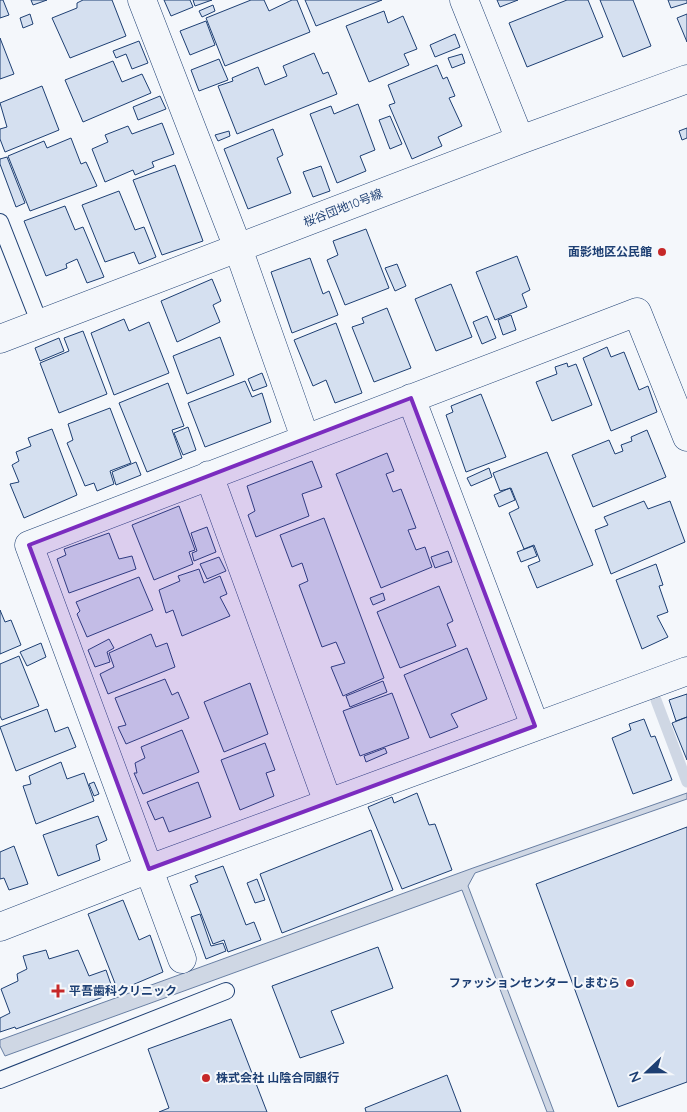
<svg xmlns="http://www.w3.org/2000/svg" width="687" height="1112" font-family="Quicksand,'Noto Sans JP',sans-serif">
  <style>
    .water { fill: #cfd7e4; stroke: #687fa3 }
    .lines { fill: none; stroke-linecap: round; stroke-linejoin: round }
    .stream { stroke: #cfd7e4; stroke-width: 11 }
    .building { fill: #d5e0f0; stroke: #1d3f73 }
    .lane-casing { stroke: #1d3f73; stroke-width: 18 }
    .street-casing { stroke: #1d3f73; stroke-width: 29 }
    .lane { stroke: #f4f7fb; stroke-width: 16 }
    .street { stroke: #f4f7fb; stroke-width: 28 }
    .marked { fill: #7b2cbf; fill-opacity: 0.2; stroke: #7b2cbf; stroke-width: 4; stroke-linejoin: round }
    .poi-dot { fill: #c62828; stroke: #f4f7fb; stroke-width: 2 }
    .labels { text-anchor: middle; stroke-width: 4; stroke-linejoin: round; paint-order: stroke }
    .street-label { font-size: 12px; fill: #1d3f73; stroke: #f4f7fb }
    .poi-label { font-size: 12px; font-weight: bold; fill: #1d3f73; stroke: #f4f7fb; text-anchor: end }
  </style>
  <rect width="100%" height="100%" fill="#f4f7fb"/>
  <path class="water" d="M687,793V799L475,873L468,886L554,1112H547L462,890L5,1056L0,1046V1040L473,868Z"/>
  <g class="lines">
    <path class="stream" d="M656,700L687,782"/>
  </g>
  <path class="building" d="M0,0H3L9,15L0,18Z
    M31,0H47L33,5Z
    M83,0H112L126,36L70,58L52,18L77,8V3Z
    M164,0H190L193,7L171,16Z
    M193,0H212L195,6Z
    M251,0H264L269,11L292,0H297L310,32L225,66L206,18Z
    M305,0H382L316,26Z
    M497,0H518L500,7Z
    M567,0H588L603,37L527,67L509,23Z
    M600,0H633L651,46L623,57Z
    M668,0H687V3L671,8Z
    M213,5L215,11L202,17L199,11Z
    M384,11L388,23L403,16L417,49L404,54L409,65L369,82L346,26Z
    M30,14L33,24L23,28L20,18Z
    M687,14V42L677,18Z
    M206,21L215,45L190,55L180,31Z
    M455,34L460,47L435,57L430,45Z
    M0,38L14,74L0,79Z
    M139,41L148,63L132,69L126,54L116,58L113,51Z
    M314,53L323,74L328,72L337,94L237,134L218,86L233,81L232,78L258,67L265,85L287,76L283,66Z
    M462,54L465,63L452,68L448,58Z
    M219,59L228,80L199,91L191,70Z
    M113,61L122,82L142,74L151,93L83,122L65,80Z
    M437,65L443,79L447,77L455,96L449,98L462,126L438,137L442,146L412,159L389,105L395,103L388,85Z
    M42,86L59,130L5,152L0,139V129L7,127L0,103Z
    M160,96L166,109L138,120L133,107Z
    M358,104L375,150L360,156L366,171L337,183L310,114L331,106L334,114Z
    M390,116L402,144L390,149L379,120Z
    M162,123L174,154L152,162L154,167L135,175L133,170L105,182L92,149L108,142L105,135L128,126L132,134Z
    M687,128V138L682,140L679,131Z
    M273,129L283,155L277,158L291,193L248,209L224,149Z
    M229,131L230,136L218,141L215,135Z
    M71,138L81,164L86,162L97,186L30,211L8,156L44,141L47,148Z
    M7,157L25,203L16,207L0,164V159Z
    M175,165L203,241L162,255L133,180Z
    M321,166L330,191L313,197L303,172Z
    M119,191L135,230L144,227L156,257L139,264L134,252L105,262L82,205Z
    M65,206L75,230L83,227L104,277L87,283L77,259L66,264L67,268L46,276L24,221Z
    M366,229L389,288L345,305L327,260L338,255L333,241Z
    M517,256L530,290L522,294L527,307L495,320L476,272Z
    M310,258L323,294L329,291L338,315L292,333L271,272Z
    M397,264L406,286L395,291L385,268Z
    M212,279L221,301L213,305L220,322L177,342L161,301Z
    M451,284L472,337L436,351L415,299Z
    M387,308L411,368L374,382L352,327L364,323L362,318Z
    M511,315L516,330L503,335L498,320Z
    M487,316L496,338L482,344L473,322Z
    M124,319L129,331L149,322L169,373L114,395L91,333Z
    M336,323L362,393L335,403L326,380L313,386L294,340Z
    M83,331L107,394L59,413L40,363L69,351L64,338Z
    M220,337L234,375L187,394L173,356Z
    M59,338L64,351L40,361L35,348Z
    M607,347L611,357L624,352L639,390L648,386L657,412L611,431L583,358Z
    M567,363L568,367L576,364L592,405L552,421L536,382L557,374L555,367Z
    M262,373L267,386L253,391L248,379Z
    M245,381L252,397L262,393L271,422L205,447L188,403Z
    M168,383L184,426L172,430L182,458L147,472L119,403Z
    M481,394L506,457L466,472L446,415L453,412L451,406Z
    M110,408L131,463L110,471L114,484L97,491L94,483L85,486L67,443L73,440L68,424Z
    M188,427L196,450L183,455L174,433Z
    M52,429L77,495L24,518L10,484L19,482L12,465L19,461L16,452L31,446L28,438Z
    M647,430L666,477L593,507L572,455L609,440L615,454L623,451L621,445L632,441L631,437Z
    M547,452L593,565L537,588L528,566L540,561L534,545L524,549L509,513L519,508L511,488L500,491L493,473Z
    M387,453L394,471L386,474L393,492L401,489L416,528L408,530L416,550L425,547L432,567L381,588L336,474Z
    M312,461L322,487L302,494L309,516L256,537L248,515L255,511L247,486Z
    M136,462L141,475L116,485L112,472Z
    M489,468L492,477L471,486L467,478Z
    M510,488L515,500L499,507L494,495Z
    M644,501L648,509L670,501L685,542L611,574L595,530L608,525L604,517Z
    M179,506L195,550L189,552L193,564L154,580L132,525Z
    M324,518L384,678L343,696L331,667L345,663L336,642L322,647L299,585L308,581L302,563L292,567L280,535Z
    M207,527L216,552L194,561L192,553L197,551L191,533Z
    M109,533L119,559L132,556L136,569L69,593L57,559L66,555L64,549Z
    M533,546L537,556L521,562L517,552Z
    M448,551L452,562L435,568L431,557Z
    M219,557L226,571L207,579L200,564Z
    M656,564L663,585L659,586L668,612L657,616L668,637L642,649L616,580Z
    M199,569L204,583L220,576L227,594L220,597L230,616L182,636L173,610L166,613L159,590L180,581L178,576Z
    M139,577L153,610L87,637L77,614L80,611L76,602Z
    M439,586L453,621L447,624L456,646L400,668L377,612Z
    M383,593L385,600L373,605L370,598Z
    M0,610L5,622L11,620L21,645L0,654Z
    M151,634L156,647L167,643L175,667L108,694L100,674L114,667L109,653Z
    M109,639L114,648L107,652L110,662L95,667L88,650Z
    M41,643L46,657L27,666L20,652Z
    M467,648L487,699L451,714L458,727L430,738L404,675Z
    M19,656L39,706L2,720L0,716V664Z
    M165,679L172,695L178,692L189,718L126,744L118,727L126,725L115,698Z
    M383,681L387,692L350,707L346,696Z
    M250,683L268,734L224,752L204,702Z
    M392,693L409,738L360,756L343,711Z
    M687,694V717L676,721L669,700Z
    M47,709L55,732L68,727L76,747L16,771L0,727Z
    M687,717V760L672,723Z
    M644,719L651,737L655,736L672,780L633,794L612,738L631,730L629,724Z
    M182,730L199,772L143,794L134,773H137L135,763L145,758L141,747Z
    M265,743L275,770L266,773L274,796L240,810L221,760Z
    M385,748L387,753L366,762L364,756Z
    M61,762L67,779L84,773L94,801L36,824L23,786L31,784L29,776Z
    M94,782L99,794L94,796L89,784Z
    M198,782L211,817L169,832L163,817L155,820L147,802Z
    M417,793L429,825L435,824L452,870L402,889L368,807L392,797L394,803Z
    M98,816L107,840L96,845L100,860L58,876L43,835Z
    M687,827V1082L618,1107L536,884Z
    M371,830L393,890L282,933L260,874Z
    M14,846L28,884L9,890L4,878L0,879V852Z
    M223,866L246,925L254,922L261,940L228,952L224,940L213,944L190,885L198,882L195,876Z
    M257,879L265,900L255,903L247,883Z
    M123,900L139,940L150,935L163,972L118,991L88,914Z
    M200,914L211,946L223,943L226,951L206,959L191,917Z
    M378,947L393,988L331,1011L344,1043L300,1058L272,986Z
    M46,950L49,959L78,950L89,976L106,970L114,993L16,1029L15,1027L0,1032V1018L10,1013L1,989L18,981L17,974L27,969L23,956Z
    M231,1019L267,1112H159L169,1108L148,1049Z
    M447,1075L461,1112H366L365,1108Z"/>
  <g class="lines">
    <g class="lane-casing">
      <path id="lane" d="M0,222L40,324
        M0,1080L226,991"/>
    </g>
    <g class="street-casing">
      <path id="street" d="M142,0L238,248L305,438
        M464,0L520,140
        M0,339L520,140L687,79
        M411,398L535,726
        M209,475L328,803
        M0,927L149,869L687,671
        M182,959L29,545L637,312L687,437"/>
    </g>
    <use href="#lane" class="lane"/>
    <use href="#street" class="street"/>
  </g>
  <path class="marked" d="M411,398L535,726L149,869L29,545Z"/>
  <g class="poi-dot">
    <circle cx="662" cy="252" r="5"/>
    <circle cx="630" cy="983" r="5"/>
    <path d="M55.5 983.5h5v5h5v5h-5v5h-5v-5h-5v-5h5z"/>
    <circle cx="206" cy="1078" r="5"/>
  </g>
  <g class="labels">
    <g class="street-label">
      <text transform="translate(343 208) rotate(-21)" y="4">桜谷団地10号線</text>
    </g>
    <g class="poi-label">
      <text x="652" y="256">面影地区公民館</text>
      <text x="620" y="987">ファッションセンター しまむら</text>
      <text x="69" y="995" text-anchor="start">平吾歯科クリニック</text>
      <text x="216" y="1082" text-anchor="start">株式会社 山陰合同銀行</text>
    </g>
  </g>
  <g transform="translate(647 1072) rotate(248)" stroke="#f4f7fb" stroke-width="4" paint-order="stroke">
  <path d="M0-4L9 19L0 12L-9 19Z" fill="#1d3f73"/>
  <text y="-8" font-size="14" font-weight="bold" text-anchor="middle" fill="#1d3f73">N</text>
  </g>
</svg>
